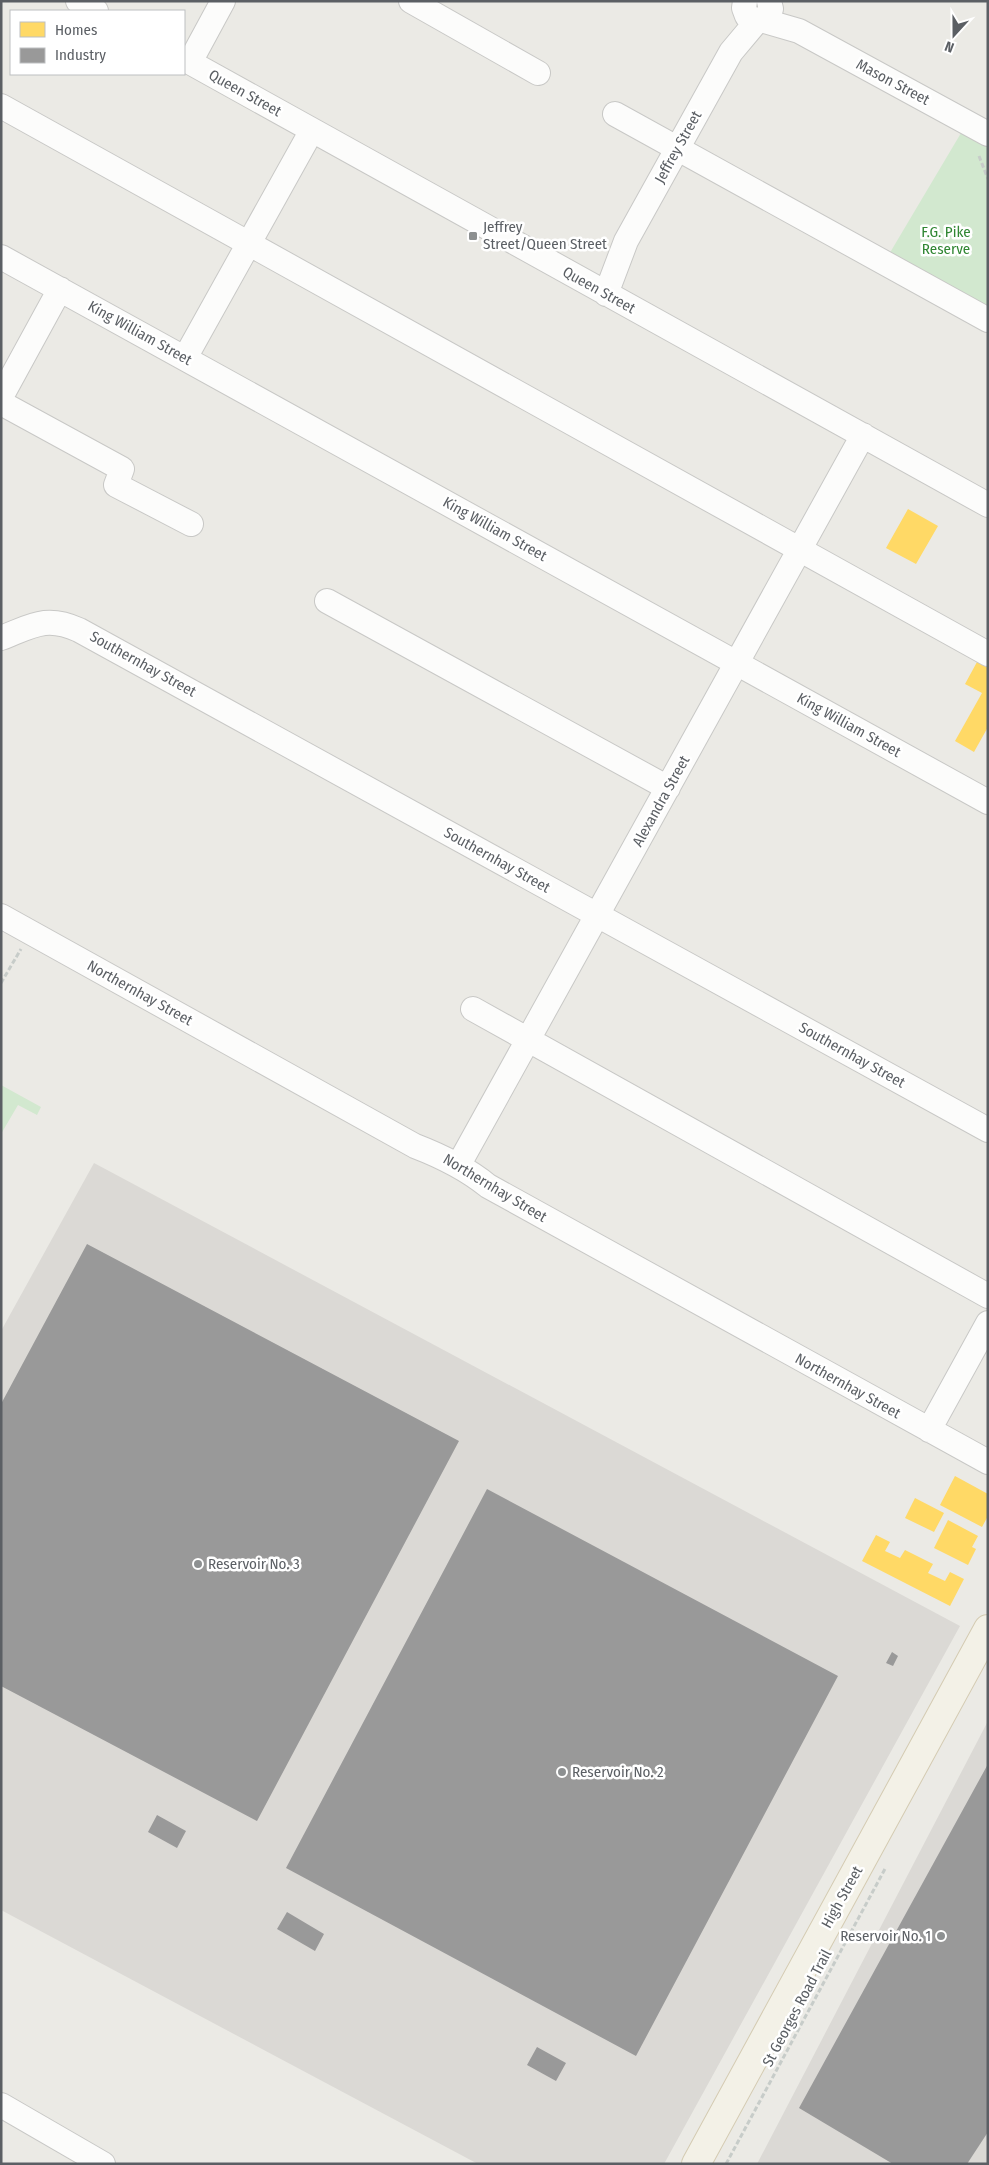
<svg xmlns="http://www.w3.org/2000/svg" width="989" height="2165" font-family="'Fira Sans Condensed',sans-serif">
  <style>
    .industrial { fill: #dbd9d5 }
    .green { fill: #d2e8cf }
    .homes { fill: #ffd966 }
    .industry { fill: #999 }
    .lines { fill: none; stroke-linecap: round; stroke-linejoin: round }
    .minor-casing { stroke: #c8c8c6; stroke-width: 26 }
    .major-casing { stroke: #d4cbb2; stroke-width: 30 }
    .path { stroke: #c7ccc9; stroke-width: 3; stroke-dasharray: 5 2.5; stroke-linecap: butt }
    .minor { stroke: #fcfcfb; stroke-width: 24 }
    .major { stroke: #f3f1e7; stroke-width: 28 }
    .poi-dot { fill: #8d9091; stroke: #fff; stroke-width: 2 }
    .labels { text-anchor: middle; stroke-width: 5; stroke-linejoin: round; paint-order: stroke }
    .street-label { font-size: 15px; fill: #5b5f64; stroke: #fff }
    .poi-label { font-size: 15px; fill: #5b5f64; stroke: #fff; text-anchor: start }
    .park-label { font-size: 15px; fill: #308633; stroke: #fff }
  </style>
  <rect width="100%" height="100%" fill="#ebeae5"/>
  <path class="industrial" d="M94,1163L960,1626L664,2164H478L1,1910V1331Z
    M988,1721V2164H757Z"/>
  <path class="green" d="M964,128L988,141V312L888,256Z
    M1,1085L41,1107L37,1115L18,1105L1,1134Z"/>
  <path class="homes" d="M908,509L938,526L916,564L886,548Z
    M977,662L988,668V727L974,752L955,741L982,693L965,684Z
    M955,1476L988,1494V1516L982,1527L940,1505Z
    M915,1498L944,1513L934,1532L905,1518Z
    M948,1520L978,1536L972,1547L976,1549L968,1565L934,1548Z
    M876,1535L890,1542L885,1551L900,1558L905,1550L933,1564L928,1573L945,1581L950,1572L964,1579L950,1606L862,1561Z"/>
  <path class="industry" d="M87,1244L459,1441L257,1821L1,1686V1404Z
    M487,1489L838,1676L636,2056L286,1868Z
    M892,1652L898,1656L893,1666L886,1663Z
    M988,1764V2132L967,2164H893L799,2108Z
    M157,1815L186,1831L177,1848L148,1832Z
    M287,1912L324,1934L315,1951L277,1929Z
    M537,2047L566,2063L556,2081L527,2065Z"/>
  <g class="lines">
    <g class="minor-casing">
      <path id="minor" d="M78,1L96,11
        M411,1L538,73
        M745,1L744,8L747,16L757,21L768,16L771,9L769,1
        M761,20L799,31L988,134
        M184,59L988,505
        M190,62L223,1
        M1,106L988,654
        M615,114L988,320
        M1,257L988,802
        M606,294L626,241L731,52L757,21
        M185,358L312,130
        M1,397L60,289
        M1,403L122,469L116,485L191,524
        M327,601L668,788
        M1,638C32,626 46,615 79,630L988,1130
        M1,916L415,1146C441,1156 466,1168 488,1186L988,1462
        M473,1009L988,1296
        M458,1166L863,435
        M929,1430L988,1323
        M1,2105L103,2164"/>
    </g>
    <g class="major-casing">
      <path id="major" d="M696,2164L988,1629"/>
    </g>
    <path class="path" d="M979,156L988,179
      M1,983L21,949
      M726,2164L886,1867"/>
    <use href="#minor" class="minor"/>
    <use href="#major" class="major"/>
  </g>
  <g class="poi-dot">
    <rect x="468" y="231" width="10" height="10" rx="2.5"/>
    <circle cx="198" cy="1564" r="5"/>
    <circle cx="562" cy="1772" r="5"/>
    <circle cx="941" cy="1936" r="5"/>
  </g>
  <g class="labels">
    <g class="street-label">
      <text transform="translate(893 82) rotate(28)" y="5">Mason Street</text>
      <text transform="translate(245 93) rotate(29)" y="5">Queen Street</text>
      <text transform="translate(678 147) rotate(-61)" y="5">Jeffrey Street</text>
      <text transform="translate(599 290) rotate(29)" y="5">Queen Street</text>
      <text transform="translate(140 333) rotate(29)" y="5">King William Street</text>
      <text transform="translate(495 529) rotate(29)" y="5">King William Street</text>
      <text transform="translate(143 664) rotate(29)" y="5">Southernhay Street</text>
      <text transform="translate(849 725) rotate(29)" y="5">King William Street</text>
      <text transform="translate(661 801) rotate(-61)" y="5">Alexandra Street</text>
      <text transform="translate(497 860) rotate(29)" y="5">Southernhay Street</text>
      <text transform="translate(140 993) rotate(29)" y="5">Northernhay Street</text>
      <text transform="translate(852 1055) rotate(29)" y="5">Southernhay Street</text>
      <text transform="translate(495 1188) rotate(31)" y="5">Northernhay Street</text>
      <text transform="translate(848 1386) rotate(29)" y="5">Northernhay Street</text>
      <text transform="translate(842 1897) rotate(-61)" y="5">High Street</text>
      <text transform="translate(797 2008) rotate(-62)" y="5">St Georges Road Trail</text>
    </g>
    <g class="poi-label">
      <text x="483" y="232">Jeffrey<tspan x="483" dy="17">Street/Queen Street</tspan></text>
      <text x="208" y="1569">Reservoir No. 3</text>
      <text x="572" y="1777">Reservoir No. 2</text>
      <text x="931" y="1941" text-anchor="end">Reservoir No. 1</text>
    </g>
    <g class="park-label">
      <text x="946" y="237">F.G. Pike<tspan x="946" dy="17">Reserve</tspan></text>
    </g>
  </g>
  <rect width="989" height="2165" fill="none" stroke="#5b5f64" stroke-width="5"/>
  <rect x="10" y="10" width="175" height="65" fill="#ffffff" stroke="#bdbfc1"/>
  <rect x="20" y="22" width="25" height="15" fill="#ffd966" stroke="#bdbfc1"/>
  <text x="55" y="35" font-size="15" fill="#5b5f64">Homes</text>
  <rect x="20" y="48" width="25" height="15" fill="#999999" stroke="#bdbfc1"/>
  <text x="55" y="60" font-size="15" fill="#5b5f64">Industry</text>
  <g transform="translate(954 35) rotate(201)" stroke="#ffffff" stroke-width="4" paint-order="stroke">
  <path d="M0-4L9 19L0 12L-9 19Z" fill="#5b5f64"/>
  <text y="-8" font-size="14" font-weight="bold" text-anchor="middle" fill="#5b5f64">N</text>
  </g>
</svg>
